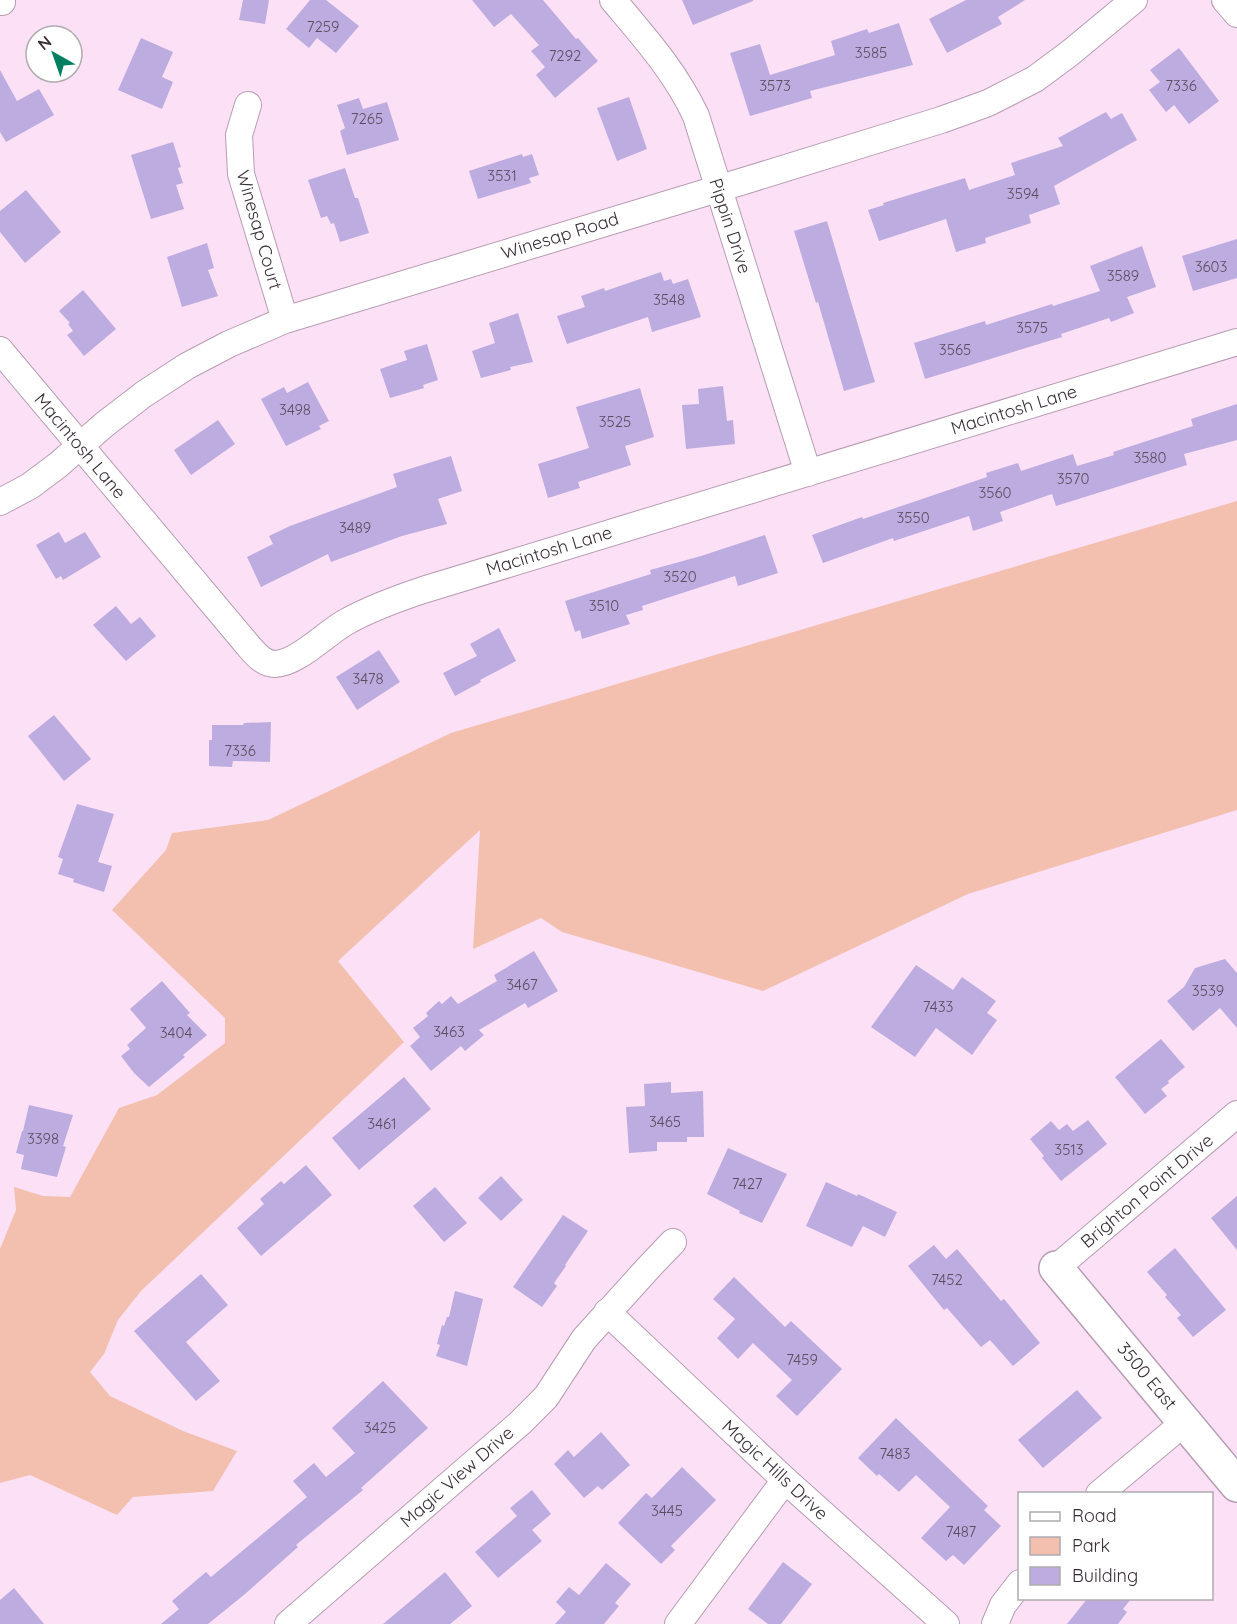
<svg xmlns="http://www.w3.org/2000/svg" width="1237" height="1624" font-family="Quicksand,sans-serif">
  <style>
    .green { fill: #f3c0b0 }
    .building { fill: #bdacdf }
    .lines { fill: none; stroke-linecap: round; stroke-linejoin: round }
    .minor-casing { stroke: #b79db2; stroke-width: 28 }
    .tertiary-casing { stroke: #b79db2; stroke-width: 36 }
    .minor { stroke: #fff; stroke-width: 26 }
    .tertiary { stroke: #fff; stroke-width: 33 }
    .labels { text-anchor: middle; stroke-width: 4.5; stroke-linejoin: round; paint-order: stroke }
    .number-label { font-size: 15px; fill: #594e60 }
    .street-label { font-size: 18px; fill: #382e36; stroke: #fff }
  </style>
  <rect width="100%" height="100%" fill="#fce0f6"/>
  <path class="green" d="M1237,501V810L968,894L763,991L562,932L541,918L473,949L480,830L338,961L404,1042L141,1291L118,1320L104,1354L90,1372L110,1396L183,1431L237,1451L213,1491L133,1497L117,1515L30,1475L0,1483V1249L16,1210L14,1187L43,1196L70,1197L119,1108L157,1095L225,1043V1018L112,910L166,850L172,833L268,820L451,733Z"/>
  <path class="building" d="M243,0H269L265,24L239,20Z
    M310,0H326L359,26L336,53L317,38L309,48L286,29Z
    M472,0H543L576,39L578,38L598,61L555,98L536,75L545,67L531,51L539,45L511,14L494,27Z
    M682,0H753V1L693,25Z
    M966,0H1025L998,17L1002,24L947,53L929,19Z
    M899,23L913,65L810,91L812,98L750,116L730,53L760,44L770,75L835,55L831,41L867,29L869,33Z
    M141,38L173,52L162,77L173,82L162,109L118,90Z
    M1179,48L1219,101L1189,124L1174,105L1166,112L1149,90L1160,82L1150,70Z
    M0,70L17,101L39,89L54,115L6,142L0,132Z
    M629,97L647,149L617,161L597,108Z
    M359,98L363,109L387,102L399,140L347,155L340,131L345,128L337,105Z
    M1106,112L1111,119L1122,113L1137,140L1054,186L1060,204L1029,215L1031,223L985,238L986,243L956,252L946,219L879,241L868,210L884,205L883,203L965,178L969,190L1015,175L1011,163L1063,146L1058,138Z
    M173,142L181,167L178,168L183,183L176,185L184,209L151,219L131,155Z
    M522,154L523,157L532,154L539,175L529,178L531,183L478,199L469,171Z
    M345,168L355,198H358L369,233L340,242L334,223L331,224L327,216L321,218L308,180Z
    M26,190L61,232L25,263L0,232V211Z
    M827,221L875,382L844,391L818,302L816,303L794,231Z
    M1237,239V278L1193,291L1182,256Z
    M207,243L214,268L208,270L218,296L182,307L167,257Z
    M1142,246L1156,287L1127,297L1134,313L1111,322L1109,318L1061,334L1062,337L925,379L914,343L985,321L986,325L1052,304L1053,306L1100,291L1090,266Z
    M661,272L664,281L671,279L673,284L688,279L701,317L652,332L648,317L567,344L557,316L585,307L581,296L604,288L605,291Z
    M83,290L116,329L84,356L67,335L73,331L68,324L70,323L59,311Z
    M518,313L533,362L510,367L511,370L481,378L472,351L495,343L489,323Z
    M427,344L438,380L423,385L424,388L390,398L380,369L407,360L404,351Z
    M308,382L329,421L319,426L321,429L286,446L261,399L284,387L287,393Z
    M723,386L727,421L733,420L735,444L686,449L682,405L699,404L698,389Z
    M640,388L654,437L625,446L631,465L578,482L580,488L548,498L538,464L589,448L576,407Z
    M1237,404V440L1184,454L1187,465L1056,506L1052,494L1000,512L1003,521L973,531L969,516L894,541L893,538L823,563L812,535L862,517L863,519L987,477L986,473L1018,463L1021,471L1073,454L1077,466L1114,455L1113,452L1193,426L1191,419Z
    M218,420L235,444L191,475L174,450Z
    M451,456L462,491L438,499L447,524L402,536L331,562L328,554L261,587L247,557L273,544L269,536L290,526L397,487L393,474Z
    M59,532L65,543L85,532L101,557L63,580L61,576L56,579L36,545Z
    M765,535L778,573L738,586L735,576L642,606L643,610L626,615L630,624L582,639L580,630L575,632L565,601L651,574L650,570L701,556Z
    M116,606L131,624L140,617L156,636L126,661L93,625Z
    M499,628L516,661L480,680L481,682L455,696L443,673L477,656L470,644Z
    M379,650L400,682L357,710L336,677Z
    M54,715L91,759L64,781L28,736Z
    M271,722L270,762L233,761L232,767L209,766V740H212V725H243L244,723Z
    M77,804L114,814L98,862L112,866L104,892L73,882L74,879L58,874L63,859L58,857Z
    M534,951L558,991L528,1008L525,1003L479,1030L484,1035L465,1051L461,1046L431,1071L410,1046L420,1037L413,1028L428,1016L426,1013L439,1001L442,1004L451,996L458,1004L497,981L494,975Z
    M1225,959L1237,973V1028L1220,1008L1193,1031L1167,1001L1184,987L1195,968Z
    M916,965L953,990L962,977L996,1001L987,1013L997,1020L972,1055L936,1028L915,1057L871,1027Z
    M162,981L190,1013L187,1015L207,1035L183,1055L185,1057L149,1087L134,1073L121,1056L130,1049L127,1045L146,1028L130,1009Z
    M1161,1039L1185,1067L1168,1081L1169,1083L1161,1089L1167,1096L1145,1114L1115,1077Z
    M404,1077L431,1109L359,1170L332,1138Z
    M671,1082V1093L703,1091L704,1137H687V1142H657V1151L629,1153L626,1107L645,1106L644,1084Z
    M29,1105L73,1115L63,1146L66,1147L57,1177L21,1169L24,1155L16,1153L22,1131H23Z
    M1088,1120L1107,1144L1061,1181L1042,1158L1044,1156L1030,1139L1051,1121L1059,1130L1067,1124L1073,1131Z
    M728,1148L787,1174L762,1223L739,1213L740,1211L707,1194Z
    M306,1165L332,1195L261,1256L237,1228L264,1204L260,1199L281,1181L284,1184Z
    M501,1176L523,1200L501,1221L478,1198Z
    M826,1182L857,1196L858,1194L897,1212L885,1237L863,1226L852,1247L806,1226Z
    M435,1187L467,1223L444,1242L413,1206Z
    M1237,1196V1250L1211,1218Z
    M563,1215L588,1231L565,1265L566,1266L554,1283L557,1286L542,1307L513,1287Z
    M934,1245L946,1259L957,1249L1001,1301L1004,1299L1040,1343L1013,1366L990,1340L981,1347L947,1308L944,1310L908,1266Z
    M1175,1248L1226,1310L1193,1337L1177,1318L1181,1315L1165,1297L1167,1295L1147,1272Z
    M201,1274L228,1305L186,1342L220,1381L196,1401L134,1331Z
    M734,1277L785,1327L791,1321L842,1369L797,1416L776,1396L792,1380L753,1343L738,1359L717,1338L735,1319L713,1299Z
    M455,1291L483,1299L467,1366L436,1356L440,1345L437,1344L442,1325L444,1326L447,1317H449Z
    M383,1381L428,1428L361,1488L363,1490L296,1545L298,1547L245,1594L208,1624H161L179,1609L172,1601L206,1572L211,1577L307,1497L293,1481L314,1463L326,1477L355,1453L332,1428Z
    M1077,1390L1102,1418L1043,1468L1018,1440Z
    M896,1418L988,1506L984,1510L1001,1526L964,1565L953,1555L946,1561L921,1538L950,1507L916,1475L899,1492L879,1474L877,1476L858,1458Z
    M601,1432L630,1465L602,1490L598,1486L584,1498L554,1464L568,1450L574,1457Z
    M682,1467L716,1500L671,1546L675,1550L661,1564L618,1523L646,1493L652,1498Z
    M532,1490L551,1514L532,1530L542,1541L498,1578L475,1552L517,1516L510,1508Z
    M783,1562L812,1584L781,1624H768L748,1609Z
    M606,1563L631,1584L615,1603L619,1606L604,1624H555L566,1612L556,1602L569,1587L579,1595Z
    M445,1572L472,1606L450,1624H383Z
    M14,1588L44,1624H0V1600Z
    M1087,1599H1131L1123,1609L1127,1612L1118,1624H1067Z"/>
  <g class="lines">
    <g class="minor-casing">
      <path id="minor" d="M613,0C644,37 675,71 696,116L808,473
        M1225,0L1237,14
        M0,2H2
        M248,105L239,135L241,174L285,320
        M0,350L246,643C253,651 262,664 275,664C298,663 326,633 346,622C371,608 396,599 423,590L1237,342
        M0,502L30,486L58,465L105,424L144,394L187,366L229,344L285,320L747,180L941,120L988,103L1035,79L1070,53L1134,0
        M1056,1268L1237,1114
        M607,1312L785,1480L946,1624
        M1099,1494L1185,1422
        M288,1624L520,1423L546,1397L584,1339L650,1266L673,1242
        M678,1624L785,1480
        M995,1624L1003,1605L1020,1583"/>
    </g>
    <g class="tertiary-casing">
      <path id="tertiary" d="M1056,1268L1237,1485"/>
    </g>
    <use href="#minor" class="minor"/>
    <use href="#tertiary" class="tertiary"/>
  </g>
  <g class="labels">
    <g class="number-label">
      <text x="323" y="32">7259</text>
      <text x="871" y="58">3585</text>
      <text x="565" y="61">7292</text>
      <text x="775" y="91">3573</text>
      <text x="1181" y="91">7336</text>
      <text x="367" y="124">7265</text>
      <text x="502" y="181">3531</text>
      <text x="1023" y="199">3594</text>
      <text x="1211" y="272">3603</text>
      <text x="1123" y="281">3589</text>
      <text x="669" y="305">3548</text>
      <text x="1032" y="333">3575</text>
      <text x="955" y="355">3565</text>
      <text x="295" y="415">3498</text>
      <text x="615" y="427">3525</text>
      <text x="1150" y="463">3580</text>
      <text x="1073" y="484">3570</text>
      <text x="995" y="498">3560</text>
      <text x="913" y="523">3550</text>
      <text x="355" y="533">3489</text>
      <text x="680" y="582">3520</text>
      <text x="604" y="611">3510</text>
      <text x="368" y="684">3478</text>
      <text x="240" y="756">7336</text>
      <text x="522" y="990">3467</text>
      <text x="1208" y="996">3539</text>
      <text x="938" y="1012">7433</text>
      <text x="449" y="1037">3463</text>
      <text x="176" y="1038">3404</text>
      <text x="665" y="1127">3465</text>
      <text x="382" y="1129">3461</text>
      <text x="43" y="1144">3398</text>
      <text x="1069" y="1155">3513</text>
      <text x="747" y="1189">7427</text>
      <text x="947" y="1285">7452</text>
      <text x="802" y="1365">7459</text>
      <text x="380" y="1433">3425</text>
      <text x="895" y="1459">7483</text>
      <text x="667" y="1516">3445</text>
      <text x="961" y="1537">7487</text>
    </g>
    <g class="street-label">
      <text transform="translate(730 226) rotate(72)" y="6">Pippin Drive</text>
      <text transform="translate(259 230) rotate(74)" y="6">Winesap Court</text>
      <text transform="translate(560 236) rotate(-17)" y="6">Winesap Road</text>
      <text transform="translate(1014 410) rotate(-17)" y="6">Macintosh Lane</text>
      <text transform="translate(80 446) rotate(50)" y="6">Macintosh Lane</text>
      <text transform="translate(549 551) rotate(-17)" y="6">Macintosh Lane</text>
      <text transform="translate(1147 1191) rotate(-40)" y="6">Brighton Point Drive</text>
      <text transform="translate(1147 1376) rotate(50)" y="6">3500 East</text>
      <text transform="translate(775 1470) rotate(43)" y="6">Magic Hills Drive</text>
      <text transform="translate(457 1477) rotate(-41)" y="6">Magic View Drive</text>
    </g>
  </g>
  <rect x="1018" y="1492" width="195" height="108" fill="#ffffff" stroke="#afabaf" stroke-width="1.5"/>
  <rect x="1030" y="1512" width="30" height="9" fill="#ffffff" stroke="#afabaf" stroke-width="1.5"/>
  <text x="1072" y="1522" font-size="18" fill="#382e36">Road</text>
  <rect x="1030" y="1537" width="30" height="18" fill="#f3c0b0" stroke="#afabaf" stroke-width="1.5"/>
  <text x="1072" y="1552" font-size="18" fill="#382e36">Park</text>
  <rect x="1030" y="1567" width="30" height="18" fill="#bdacdf" stroke="#afabaf" stroke-width="1.5"/>
  <text x="1072" y="1582" font-size="18" fill="#382e36">Building</text>
  <g transform="translate(54 54) rotate(320)"><circle r="28" fill="#ffffff" stroke="#afabaf" stroke-width="1.5"/>
  <path d="M0-4.5L10 22L0 15L-10 22Z" fill="#008061"/>
  <text y="-9" font-size="16" font-weight="bold" text-anchor="middle" fill="#382e36">N</text>
  </g>
</svg>
